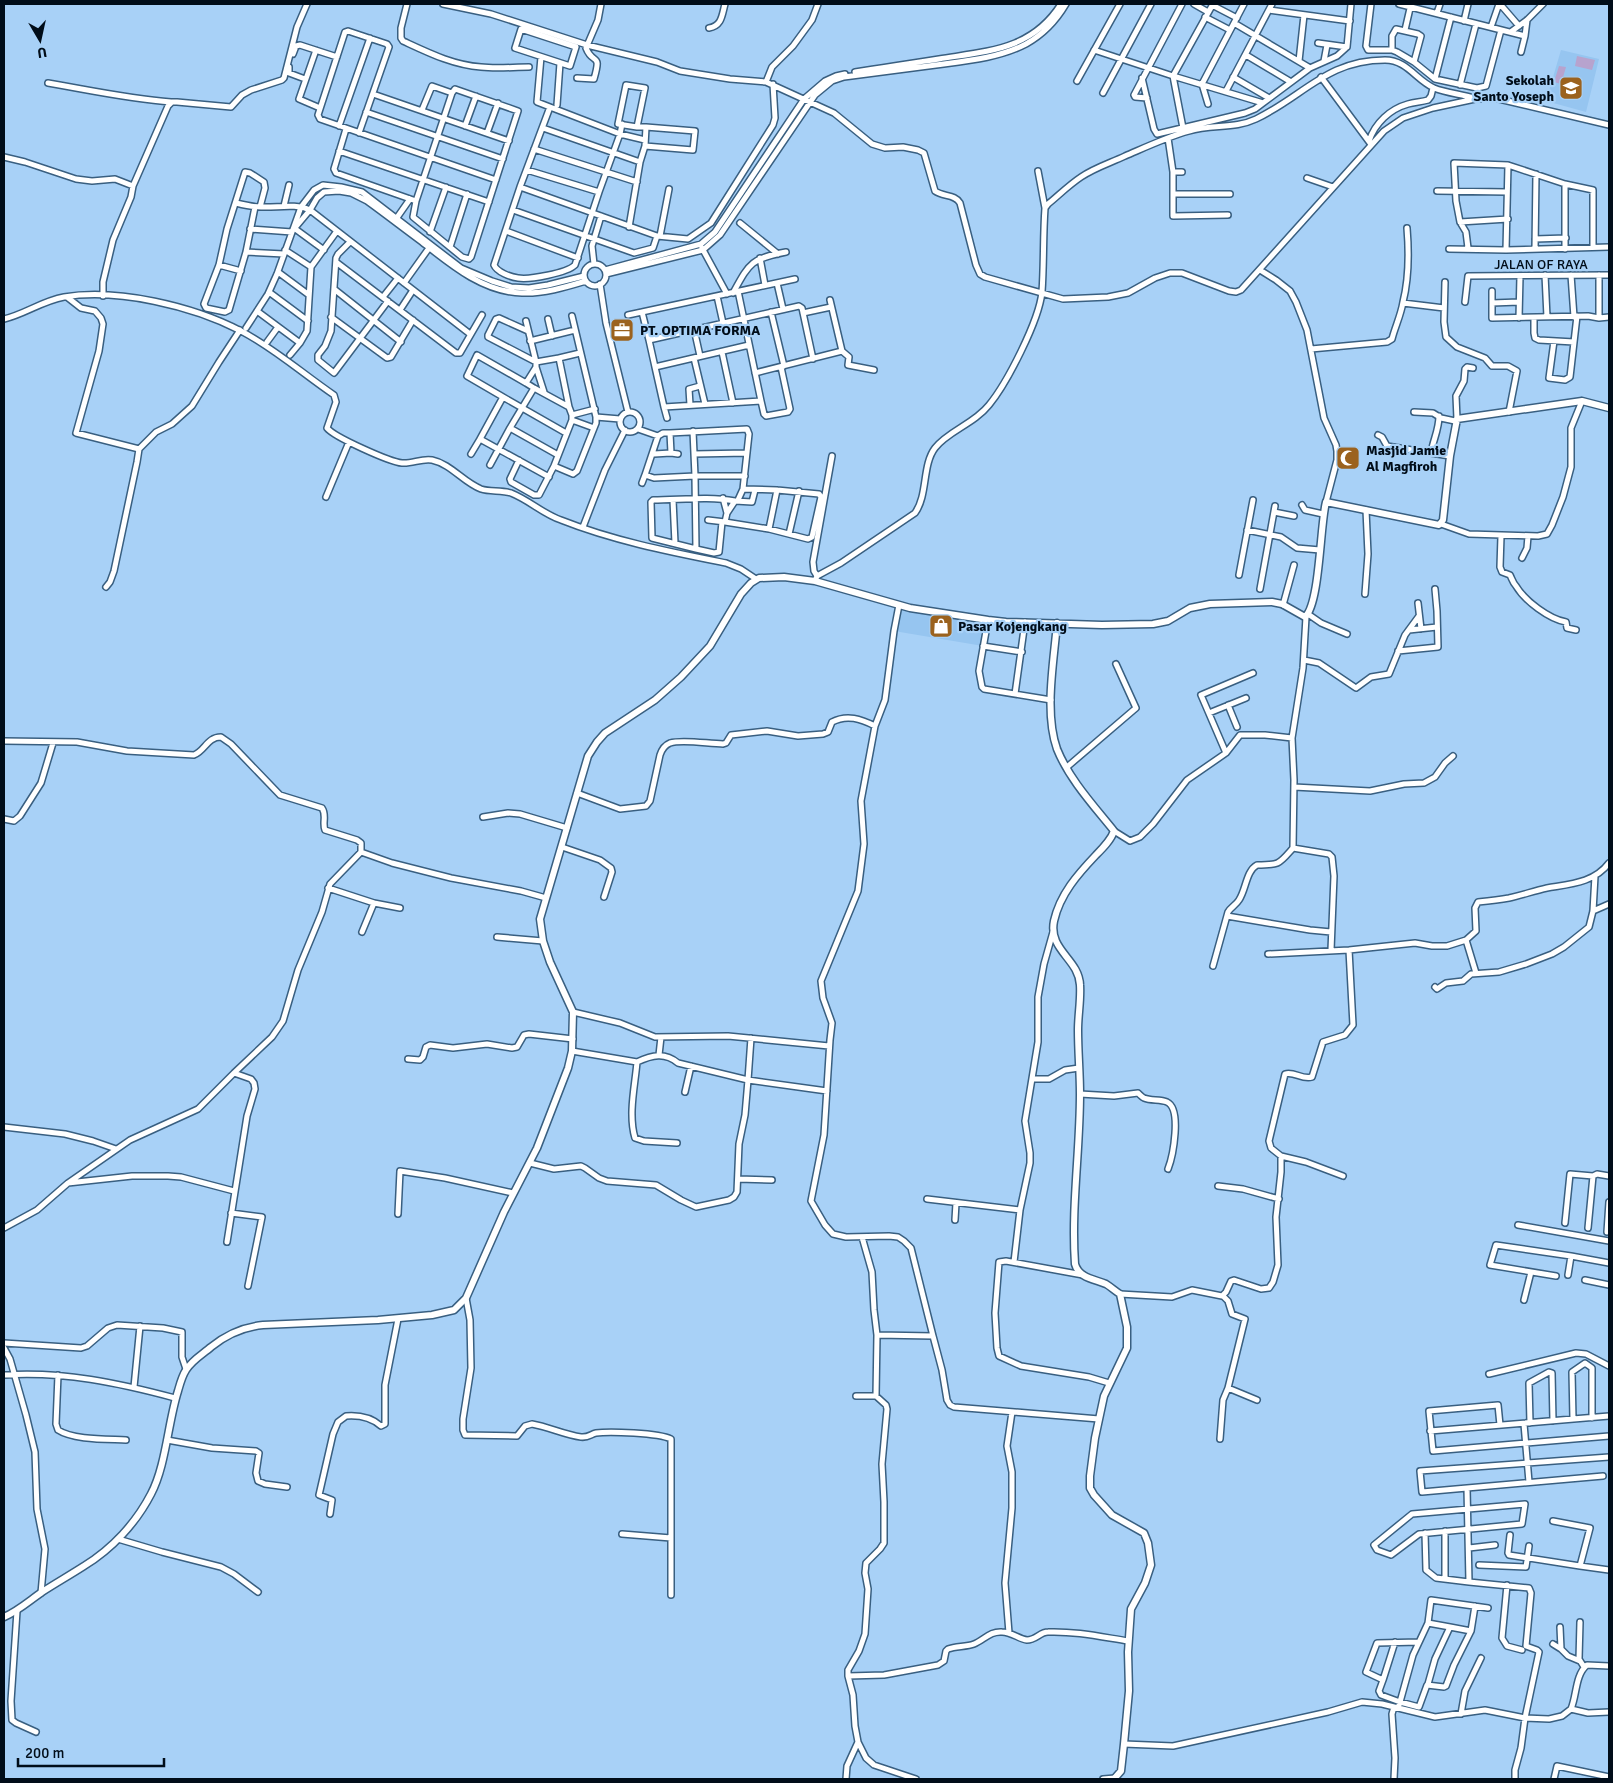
<svg xmlns="http://www.w3.org/2000/svg" width="1613" height="1783" font-family="Signika,sans-serif">
  <style>
    .built { fill: #96c5f0 }
    .green { fill: #b7a3ce }
    .lines { fill: none; stroke-linecap: round; stroke-linejoin: round }
    .minor-casing { stroke: #395f80; stroke-width: 8 }
    .tertiary-casing { stroke: #395f80; stroke-width: 9 }
    .minor { stroke: #fff; stroke-width: 5 }
    .tertiary { stroke: #fff; stroke-width: 6 }
    .labels { text-anchor: middle; stroke-width: 4.5; stroke-linejoin: round; paint-order: stroke }
    .poi-label { font-size: 14px; font-weight: bold; fill: #010d19; stroke: #a8d1f7; text-anchor: start }
    .street-label { font-size: 14px; fill: #010d19; stroke: #a8d1f7 }
  </style>
  <rect width="100%" height="100%" fill="#a8d1f7"/>
  <path class="built" d="M1561,50L1599,59L1586,112L1546,101Z
    M899,605L988,620L983,646L894,631Z"/>
  <path class="green" d="M1577,56L1595,60L1592,70L1575,66Z
    M1559,66L1566,67L1561,84L1554,82Z"/>
  <g class="lines">
    <g class="minor-casing">
      <path id="minor" d="M407,4L401,28V38L403,41C429,53 453,65 481,67C497,69 513,67 529,67
        M443,4L491,14L587,45L657,62L680,71L730,79L766,82L834,113L872,144L885,148L903,147L918,150L924,153L935,191C943,197 955,194 960,203L976,265L980,274L985,277L1063,299L1108,297L1128,293L1155,278L1170,273H1182L1229,291L1236,292L1241,290L1384,131L1403,118L1433,108L1475,99H1499L1609,125
        M1194,4L1208,12
        M1371,4L1366,46L1368,50H1392L1397,52L1414,62L1435,79L1477,88L1486,86L1501,30
        M1399,4L1525,36L1527,20
        M1500,4L1519,26
        M1212,5L1237,18
        M1269,10L1350,21
        M1437,13L1440,4
        M1205,17L1230,30
        M1464,21L1468,4
        M1234,23L1310,68
        M1491,27L1499,4
        M709,28C722,26 722,15 725,4
        M521,29L576,47L570,66L515,48Z
        M1405,30L1411,4
        M1512,31L1527,20L1543,4
        M1318,43L1347,47
        M316,50L299,99L320,108
        M1094,50L1173,76L1263,103L1310,68L1337,56L1347,47L1351,4
        M1392,50V36L1396,29L1418,34L1421,36L1414,62
        M1521,52L1525,36
        M293,54L296,46L300,45L337,57
        M1246,55L1291,82
        M541,57L537,102L620,134L645,140
        M1299,61L1304,15
        M1324,61L1327,45
        M289,67V73L305,79
        M855,72C883,68 911,63 939,59C988,51 1032,50 1061,4
        M1233,77L1269,98
        M1321,77L1370,143
        M577,78L594,79C602,51 593,66 586,48L598,20L601,4
        M1142,78L1154,129L1157,134L1245,113L1255,109L1263,103
        M1435,79L1451,17
        M1077,81L1120,4
        M766,82L772,67L793,46L812,20L818,4
        M48,83C89,90 130,99 171,102
        M1460,85L1476,24
        M455,89L518,111L471,257L469,259L462,257L413,217L416,201L452,93Z
        M1226,91L1272,4
        M1103,93L1151,4
        M373,94L509,141
        M1147,98L1135,97L1134,95L1182,4
        M1208,104L1202,84L1244,4
        M557,105L560,63
        M550,107L520,187L494,265C497,272 510,277 518,278C529,280 567,273 575,265L599,192L620,134L622,124
        M422,110L432,86L452,93
        M366,112L503,159
        M339,126L370,38
        M465,126L476,96
        M637,127L645,88L626,85L618,124L637,127H646
        M543,128L640,162
        M1183,128L1173,76L1213,4
        M346,129L334,169L336,173L416,201
        M359,133L389,47L387,44L348,31L345,32L318,115L320,119C379,140 438,160 496,180
        M487,133L498,103
        M1168,138L1173,172V216L1228,215
        M1369,141C1375,123 1390,109 1408,104C1415,102 1421,102 1428,100L1431,96L1433,88
        M534,149L637,182
        M339,151L489,202
        M4,157L25,162L76,179L92,181L115,179L133,186
        M527,170L599,192
        M1038,171L1045,208
        M1173,172H1182
        M1307,178L1333,187
        M520,187L657,236L688,239L711,223L773,125L775,118L773,84
        M1437,191L1507,192
        M1173,194H1230
        M236,203C244,205 253,207 261,207C277,208 295,203 310,210L470,334
        M284,206L289,185
        M255,207L246,252L229,310L225,312L206,308L204,304L219,265L227,229L245,172L250,173L264,182L265,188L260,207
        M513,210L634,253L653,248L657,236
        M396,219L410,199
        M1460,222L1508,219
        M740,223L778,254
        M629,227L640,162L645,146L646,127L695,131L693,150L645,146
        M294,228L324,250
        M250,229L292,232
        M294,229L310,210L317,198L324,192L339,191L351,193L367,201C385,214 403,228 422,242C451,265 483,292 522,293C543,294 566,287 586,281
        M506,231L578,258
        M430,232L446,187
        M660,236L669,189
        M1535,239L1566,238
        M350,242L338,254L336,258L331,331L325,346L318,355V360L334,373L388,301
        M450,247L467,194
        M702,248L727,294
        M1468,248L1466,232L1460,222L1456,201L1454,163L1508,165L1565,184L1593,190V247
        M1449,249L1506,250L1609,247
        M1535,249L1536,174
        M1565,249V184
        M285,250L311,267
        M1506,250L1508,165
        M246,252L284,254
        M760,258L765,285
        M336,262L456,353H460L482,315
        M594,264L592,246L601,216
        M584 275a11 11 0 1 1 22 0a11 11 0 1 1-22 0Z
        M219,265L241,271
        M605,270L701,244L715,232L804,99L825,81L836,76L845,74
        M1260,270L1276,280L1290,291L1296,302L1307,330L1324,418L1336,445L1337,451V460L1326,502
        M278,272L309,295
        M606,274L703,250L720,235L815,95L832,81L844,77C875,73 906,69 936,65C966,61 999,58 1026,44C1044,34 1056,21 1066,4
        M1545,275L1547,317
        M1571,275L1574,317
        M1599,275V318
        M1445,282L1444,322L1446,337L1457,347L1485,358L1492,366H1508L1517,371L1509,412
        M404,283L429,248
        M777,283L783,309
        M600,284L606,323L628,412
        M334,289L401,342
        M738,291L761,401L764,414L766,416L788,412L790,409L781,367
        M1492,291V318L1588,316L1599,318L1609,317
        M269,292L308,321
        M733,293C750,262 751,259 786,252
        M103,296V282L113,240L131,197L133,186L168,106L172,102H177L231,107L242,95L251,90L282,80L284,78L297,27L307,4
        M717,296L723,323
        M67,297L81,308L95,311L101,318L103,324L99,351L76,433L139,449
        M383,297L398,278
        M830,300L842,351L849,357L848,365L874,370
        M1465,302L1468,276L1609,275
        M1403,303L1444,308
        M1492,303L1519,302
        M400,310L413,290
        M257,311L300,343
        M642,312L649,340
        M771,312L784,366
        M803,313L831,307
        M628,315L795,279
        M572,316L596,417L620,419
        M331,317L387,358L391,357L413,320
        M1519,318L1520,276
        M1534,318V333L1535,338L1539,340L1574,342
        M4,319C25,314 42,301 64,297C117,288 193,306 241,331C274,348 303,374 334,395L336,402L327,428C334,437 390,462 402,463C412,464 422,458 432,460C451,464 463,482 481,489C490,492 501,490 511,493C529,500 543,514 561,520C614,541 671,552 726,563L741,569L756,579
        M548,319L552,336
        M526,321L536,362
        M246,328L268,294L277,274L301,207L314,190L323,185L341,187L362,192L461,268L492,281L511,287L529,288L548,285L584,276
        M694,329L700,356
        M528,331L499,318L496,319L488,335V337L536,362
        M530,341L575,330
        M1554,341L1549,378L1565,380L1570,377L1577,316
        M267,342L278,327
        M749,345L655,367L664,407L761,401
        M1311,349L1387,342L1392,339C1395,327 1401,315 1403,302C1409,278 1409,252 1407,228
        M722,352L733,403
        M290,355L300,343L307,331L311,267L337,231
        M694,358L705,404
        M655,367L649,340L799,306L802,308L813,359
        M755,373L842,351
        M534,388L526,383L536,367
        M544,392L536,367V362L559,358
        M503,397L467,376L477,355L526,383
        M690,405L689,389L700,386
        M569,407L559,358L580,353
        M664,407L667,418
        M620 422a10 10 0 1 1 20 0a10 10 0 1 1-20 0Z
        M1414,412L1433,413L1441,418L1455,421
        M1457,419L1456,396L1464,381L1465,369L1467,367L1473,368
        M572,420L594,428
        M510,428L534,388L569,407L572,415
        M638,429L658,436L663,433H670
        M1378,435L1382,437L1387,446L1450,456
        M658,436L645,475L654,478L695,476L693,431
        M1431,453C1433,440 1439,430 1439,416
        M471,454L480,439
        M654,454L671,453
        M678,454L671,453L670,433L747,429L749,434L743,489L738,500
        M694,454L747,453
        M519,460L510,479L511,482L534,495H539L554,466L572,420V415L595,409
        M490,465L510,428L558,455
        M554,466L573,474L577,471L596,423V417
        M549,477L480,439L503,397L566,433
        M642,483L645,475
        M326,497L349,442
        M723,498L727,513
        M673,500L675,543
        M735,501C708,496 680,500 653,500L651,502L652,538L696,549L695,476H745
        M1302,505L1305,510L1323,514
        M1274,512L1294,516
        M708,520L725,522L727,513L735,501L752,502L755,490
        M725,522L769,529L808,539L812,537L821,497L819,494L777,490L743,489
        M1441,524L1469,534L1538,536L1547,534L1552,525L1563,497L1571,467V428L1582,401
        M583,527L605,470L625,430
        M769,529L777,490
        M1247,530L1281,537L1297,548L1320,550
        M789,534L799,491
        M1501,536L1500,567L1502,572L1510,575C1512,579 1513,583 1516,586C1525,601 1549,619 1566,622L1567,628L1576,630
        M696,549L714,553L719,552L722,522
        M1522,558L1527,548L1528,536
        M1239,575L1253,500
        M817,576L814,571L813,562L832,456
        M815,581L817,576L841,563L915,513C928,495 922,465 935,448C948,431 974,424 989,405C1007,383 1039,321 1042,292C1044,264 1043,236 1045,208L1048,204C1059,195 1069,185 1081,177C1094,168 1110,163 1125,156C1146,147 1167,137 1189,131C1211,124 1235,129 1256,119C1304,96 1327,60 1385,60C1407,60 1416,80 1434,88C1446,93 1461,94 1474,98
        M106,587L110,582L114,571L137,462L139,449L156,432L172,424L192,406L219,362L240,330
        M1260,589L1275,506
        M1365,594L1368,554L1366,510
        M1418,603L1421,629
        M899,605L894,631L885,700L875,726L861,801L864,844L858,891L821,981L823,998L832,1023L830,1040L824,1135L811,1201L825,1225L833,1234L846,1237L889,1236L898,1237L904,1241L911,1248L933,1336
        M1283,605L1294,565
        M1308,614L1321,623L1347,634
        M988,620L979,671L982,687L984,689L1051,700
        M1409,630L1437,627
        M983,646L1022,652
        M1398,651L1438,647L1437,611L1435,589
        M1304,660L1319,663L1356,688L1371,677L1389,674L1405,635L1419,616
        M1015,694L1025,622
        M1228,705L1237,727
        M1209,713L1246,698
        M4,741L77,742L127,751L194,755C205,751 207,737 221,737L231,744L280,795L322,808C327,815 322,823 325,830L357,840L361,843V852
        M1226,753L1201,695L1253,673
        M1067,767L1136,708L1116,664
        M1294,787L1370,791L1404,784L1424,783L1435,777L1445,763L1453,756
        M577,793L620,809L646,806L650,801L660,755C662,749 665,745 670,743C683,739 709,744 723,744L726,743L731,735L767,731L798,736L823,734L828,732L832,722C847,714 861,719 875,726
        M483,817L508,813L520,814L567,828
        M4,819L14,821L20,816L41,783L53,743
        M1114,831L1130,841L1140,837L1153,824L1187,780L1226,753L1240,735H1265L1292,738
        M562,847L600,860L611,868L612,872L604,897
        M1293,848L1329,854L1332,857L1334,876L1331,950
        M328,888L374,903
        M1593,911L1609,904
        M1227,916L1310,930L1331,932
        M362,932L374,903L400,908
        M497,937L543,941
        M1466,940L1476,973
        M1268,954L1349,950L1415,943L1432,946H1447L1466,940L1476,931L1475,908L1478,902C1489,901 1499,900 1509,898C1522,895 1534,891 1547,888C1570,884 1594,883 1609,863
        M1213,966L1228,912C1231,907 1236,905 1239,900C1246,890 1246,871 1257,865C1280,865 1279,864 1293,848L1294,780L1292,738L1303,668L1306,617
        M1435,987L1437,989L1446,983L1463,981L1471,974L1499,972L1526,964L1552,954L1564,947L1589,927L1593,911L1595,876
        M573,1012L620,1023L655,1037L728,1036L829,1046
        M751,1038L748,1080L827,1091
        M659,1055L661,1037
        M408,1059L420,1060L423,1057L426,1047L430,1045L453,1048L487,1044L512,1048L517,1047L524,1035L529,1034L573,1039
        M637,1062C635,1086 628,1114 635,1138L644,1141L677,1143
        M1032,1079H1049L1065,1070L1079,1068
        M685,1092L691,1066
        M1080,1094L1114,1096L1138,1093C1140,1095 1142,1097 1144,1098C1151,1101 1160,1099 1167,1102C1182,1109 1173,1156 1168,1169
        M4,1127L65,1134L93,1141L116,1149
        M530,1163L554,1169L581,1166L585,1168L599,1178L607,1181L656,1185L681,1200L696,1207L729,1200L734,1197L737,1192L739,1144L745,1115L748,1080L678,1063C665,1052 652,1055 637,1062L572,1051
        M1343,1176L1306,1162L1281,1156L1271,1148L1269,1141L1285,1074C1294,1071 1302,1080 1312,1077L1323,1042L1345,1035L1353,1025L1349,950
        M738,1179L772,1180
        M68,1183L130,1140L198,1109L234,1073
        M1218,1186L1243,1189L1279,1199
        M927,1199L1020,1210
        M231,1213L262,1217L248,1286
        M398,1214L400,1171L445,1178L513,1193
        M955,1220L956,1203
        M1565,1223L1570,1174L1593,1176
        M1518,1225L1609,1241
        M4,1228L37,1210L68,1183L132,1176H168L181,1177L234,1191
        M1588,1228L1593,1176L1597,1174L1609,1176
        M1607,1232L1609,1202
        M862,1237L872,1272L874,1310L877,1335L933,1336L942,1370L947,1400L950,1405L954,1407L1099,1419
        M227,1242L247,1116L255,1089L254,1083L251,1079L234,1073L272,1037L283,1021L298,970L322,912L330,884L361,852L392,863L451,878L521,891L546,898
        M1014,1262L1020,1210L1030,1163V1153L1025,1121L1038,1042V997L1044,964L1053,932
        M1083,1275L1006,1261L999,1262L995,1313L997,1348L999,1356L1021,1366L1089,1377L1109,1383
        M1568,1275L1571,1256L1609,1263
        M1556,1276L1490,1265L1496,1245L1571,1256
        M1585,1280L1609,1285
        M1120,1294L1172,1297L1192,1290L1222,1296L1226,1292L1231,1281L1234,1280L1261,1289L1269,1288L1273,1282L1278,1265L1276,1217L1281,1172V1156
        M466,1298L470,1320L471,1368L463,1419V1430L465,1435L517,1436L525,1426L532,1424C549,1427 565,1435 581,1437C588,1438 591,1434 596,1433C609,1431 659,1433 671,1439V1595
        M1524,1300L1531,1272
        M4,1343L81,1348L87,1346L108,1328L117,1325L163,1328L182,1332V1357L186,1369
        M4,1348L10,1359L26,1415L35,1452L37,1509L45,1549L41,1593
        M1489,1374L1576,1353L1586,1354L1609,1366
        M4,1375C63,1371 119,1383 175,1398
        M58,1375L56,1424L58,1430C73,1440 108,1439 126,1440
        M134,1387L140,1326
        M1228,1388L1257,1400
        M856,1396H876
        M1573,1419L1572,1372L1585,1363L1592,1368V1418
        M1530,1423L1529,1383L1549,1372L1552,1373L1553,1421
        M1524,1424L1529,1482
        M1500,1425L1498,1405L1429,1411L1433,1451L1609,1436
        M1430,1431L1609,1416
        M1220,1439L1223,1400L1228,1388L1245,1319L1232,1314L1228,1301L1223,1296
        M167,1440L212,1448L256,1451L259,1453L256,1473L258,1481L265,1484L287,1487
        M1467,1488L1422,1492L1420,1471L1609,1457
        M1525,1504L1522,1524L1419,1534L1391,1555L1377,1550L1374,1545L1412,1514Z
        M330,1514L332,1500L319,1495L333,1434L338,1422L346,1416C359,1415 372,1418 381,1426L385,1424V1385L398,1319
        M1553,1521L1590,1528L1580,1566L1609,1570
        M1445,1531V1579
        M1425,1533L1426,1570L1436,1578L1469,1582
        M622,1534L671,1538
        M1510,1535L1508,1553L1509,1555L1580,1566
        M118,1539L162,1552L221,1567L234,1574L258,1592
        M1469,1548L1495,1545
        M1479,1565L1526,1567L1529,1546
        M1507,1585L1502,1638L1507,1646L1522,1650
        M17,1611L11,1701L12,1720L16,1723L36,1732
        M1580,1622L1579,1659L1584,1667
        M1428,1623L1450,1627
        M1560,1627L1561,1649L1568,1656L1580,1661
        M1009,1633L1005,1583L1012,1508V1472L1007,1446L1012,1412
        M1419,1642L1377,1643L1366,1672L1383,1680L1379,1691L1381,1695L1400,1702L1413,1655L1428,1623L1431,1600L1488,1608
        M1553,1644L1561,1649
        M848,1676L884,1675L938,1665L944,1661L946,1651L948,1649C956,1646 966,1647 974,1644C984,1640 990,1631 1002,1632C1011,1632 1019,1639 1027,1640C1036,1640 1040,1632 1048,1632C1075,1631 1102,1637 1128,1641
        M1383,1680L1395,1642
        M1428,1684L1435,1659L1450,1627L1471,1631
        M1399,1705L1400,1702L1419,1707L1427,1685L1444,1687L1446,1686L1454,1665L1471,1631L1475,1606
        M1571,1709L1588,1713L1609,1712
        M1461,1714L1465,1691L1481,1658
        M858,1742L866,1758L874,1765L916,1779
        M1124,1744L1173,1746L1328,1712L1362,1702L1382,1704L1435,1717L1485,1710L1525,1718L1549,1719L1562,1716L1571,1709C1577,1695 1575,1675 1587,1665L1609,1666
        M846,1779L847,1766L858,1742L855,1726L853,1695L848,1676V1670L859,1651L865,1634L868,1589L865,1573L866,1563L880,1549L884,1543V1502L882,1464L887,1409L886,1405L876,1396L877,1335
        M1103,1779L1115,1778
        M1394,1779L1395,1758L1392,1714L1394,1707
        M1515,1779V1770L1521,1748L1525,1718L1539,1652L1537,1650L1526,1646L1531,1593L1529,1588L1469,1582L1467,1488L1603,1476
        M1554,1779L1557,1766L1609,1777"/>
    </g>
    <g class="tertiary-casing">
      <path id="tertiary" d="M1057,623C1054,661 1044,712 1057,749C1069,779 1094,806 1114,831C1111,840 1103,848 1096,855C1078,874 1060,894 1054,921C1048,950 1079,959 1080,985C1081,1000 1078,1015 1078,1030C1078,1052 1080,1073 1080,1094C1080,1151 1071,1208 1075,1264C1079,1278 1094,1279 1106,1284C1111,1287 1115,1291 1120,1294L1127,1327V1348L1104,1396L1095,1438L1090,1476V1488L1094,1495L1112,1515L1144,1533L1148,1543L1151,1565L1145,1583L1131,1609L1128,1652L1129,1691L1124,1744L1121,1771L1114,1779
        M4,1617C18,1611 29,1601 42,1592C56,1583 70,1575 84,1566C112,1549 136,1523 151,1494C166,1466 168,1422 178,1391C180,1384 182,1376 186,1370C192,1360 203,1354 211,1347C227,1334 243,1327 263,1325L378,1320L432,1315L454,1310L466,1298L504,1212L537,1148L568,1068L572,1051L573,1012L550,962L543,941L540,919L588,756L597,742L605,733L655,700L681,677L710,646L741,594L751,583L759,578L784,577L815,581L910,608L988,620L1006,622L1102,625L1153,624L1168,621L1190,608L1210,604L1272,602L1282,604L1305,617C1320,604 1320,525 1326,502L1439,525L1443,520L1450,456L1457,419L1582,401L1609,408"/>
    </g>
    <use href="#minor" class="minor"/>
    <use href="#tertiary" class="tertiary"/>
  </g>
  <defs>
    <g id="school-square" transform="scale(1.25)"><rect x="-9" y="-9" width="18" height="18" rx="4" fill="#9b621e" stroke="#a8d1f7"/><path d="M0-5L7-2L0 1L-7-2ZM-4 1L0 2.5L4 1V4Q0 6-4 4Z" fill="#fff"/></g>
    <g id="office-square" transform="scale(1.25)"><rect x="-9" y="-9" width="18" height="18" rx="4" fill="#9b621e" stroke="#a8d1f7"/><path d="M-6-3h4V-5.5h4V-3h4V5H-6ZM-1-4.5V-3h2v-1.5ZM-6 0V1H6V0Z" fill="#fff"/></g>
    <g id="mosque-square" transform="scale(1.25)"><rect x="-9" y="-9" width="18" height="18" rx="4" fill="#9b621e" stroke="#a8d1f7"/><path d="M3.5-4.9A6 6 0 1 0 3.5 4.9A5 5 0 1 1 3.5-4.9Z" fill="#fff"/></g>
    <g id="shop-square" transform="scale(1.25)"><rect x="-9" y="-9" width="18" height="18" rx="4" fill="#9b621e" stroke="#a8d1f7"/><path d="M-5-2.5h2.3a2.7 3.5 0 0 1 5.4 0H5L5.5 6h-11ZM-1.5-2.5h3a1.5 2.3 0 0 0-3 0Z" fill="#fff"/></g>
  </defs>
  <g fill-rule="evenodd">
    <use href="#school-square" x="1571" y="88"/>
    <use href="#office-square" x="622" y="330"/>
    <use href="#mosque-square" x="1348" y="458"/>
    <use href="#shop-square" x="941" y="626"/>
  </g>
  <g class="labels">
    <g class="poi-label">
      <text x="1554" y="85" text-anchor="end">Sekolah<tspan x="1554" dy="16">Santo Yoseph</tspan></text>
      <text x="640" y="335">PT. OPTIMA FORMA</text>
      <text x="1366" y="455">Masjid Jamie<tspan x="1366" dy="16">Al Magfiroh</tspan></text>
      <text x="958" y="631">Pasar Kojengkang</text>
    </g>
    <g class="street-label">
      <text x="1541" y="269">JALAN OF RAYA</text>
    </g>
  </g>
  <rect width="1613" height="1783" fill="none" stroke="#010d19" stroke-width="10"/>
  <g transform="translate(40 40) rotate(171)" stroke="#a8d1f7" stroke-width="4" paint-order="stroke">
  <path d="M0-4L9 19L0 12L-9 19Z" fill="#010d19"/>
  <text y="-8" font-size="14" font-weight="bold" text-anchor="middle" fill="#010d19">U</text>
  </g>
  <path d="M18 1758v8h146v-8" fill="none" stroke="#010d19" stroke-width="2.5"/>
  <text x="25" y="1758" font-size="15" fill="#010d19" stroke="#a8d1f7" stroke-width="4" paint-order="stroke">200 m</text>
</svg>
